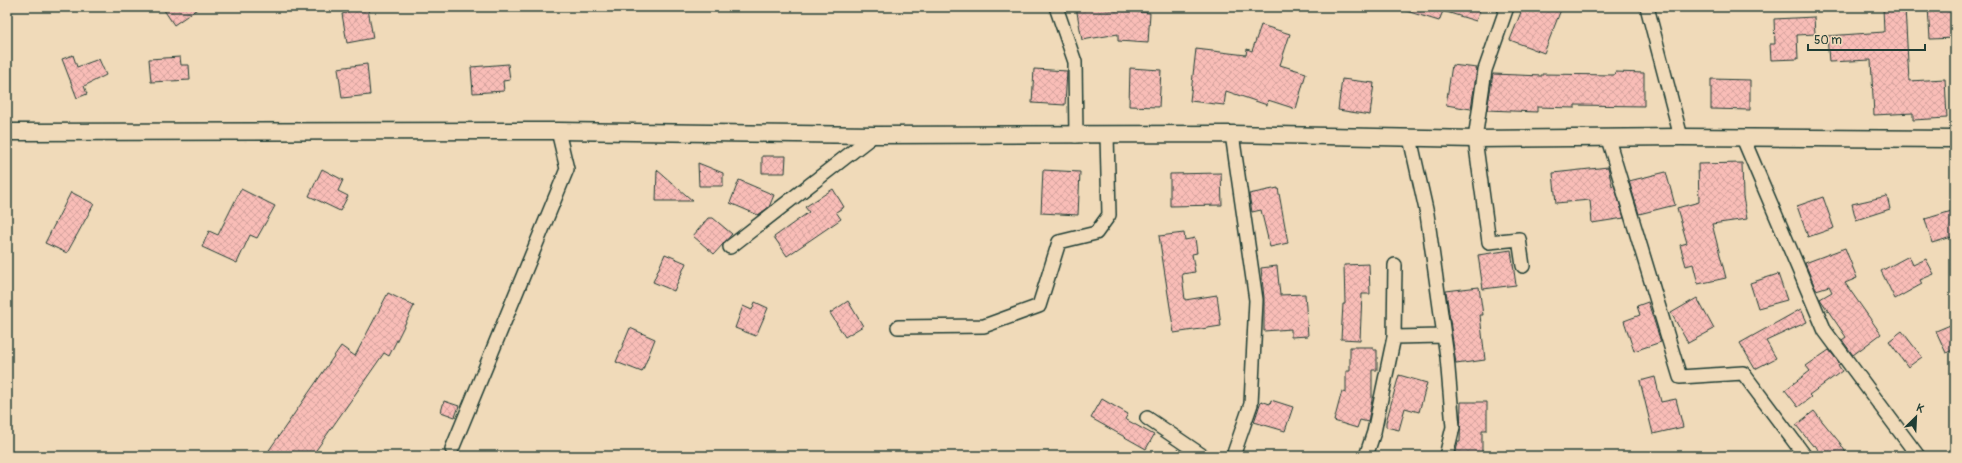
<svg xmlns="http://www.w3.org/2000/svg" width="1962" height="463" font-family="Pangolin,sans-serif">
  <style>
    .building { fill: url(#building-cross-hatch); stroke: #1f3d34 }
    .lines { fill: none; stroke-linecap: round; stroke-linejoin: round }
    .minor-casing { stroke: #1f3d34; stroke-width: 16 }
    .tertiary-casing { stroke: #1f3d34; stroke-width: 19 }
    .minor { stroke: #f0dab9; stroke-width: 13 }
    .tertiary { stroke: #f0dab9; stroke-width: 16 }
  </style>
  <defs>
    <pattern id="building-cross-hatch" width="8" height="8" patternUnits="userSpaceOnUse"><rect width="8" height="8" fill="#f9bdb7"/><path d="M0 0l8 8M0 8l8-8" fill="none" stroke="#d5a39e"/></pattern>
  </defs>
  <rect width="100%" height="100%" fill="#f0dab9"/>
  <filter id="ink" filterUnits="userSpaceOnUse"><feTurbulence type="fractalNoise" baseFrequency=".025" numOctaves="2"/><feDisplacementMap in="SourceGraphic" scale="8" xChannelSelector="R" yChannelSelector="G"/><feConvolveMatrix kernelMatrix="1 2 1 2 8 2 1 2 1" color-interpolation-filters="sRGB"/></filter>
  <g filter="url(#ink)">
    <path class="building" d="M162,7H200L174,25Z
      M359,7L360,11L368,9L373,38L347,43L342,14L346,13V9Z
      M1076,7H1103V9L1150,13L1148,43L1118,41V34L1082,40Z
      M1403,7H1481L1476,21L1443,11L1439,21L1403,10Z
      M1523,7H1562L1544,53L1510,40Z
      M1883,7H1905L1909,81L1945,79L1947,118L1913,120V113L1874,115L1871,60L1829,62L1827,36L1884,32Z
      M1928,7H1955V38L1930,39Z
      M1814,17L1815,34L1797,35L1798,59L1771,60L1770,44H1775L1774,19Z
      M1261,25L1290,34L1280,65L1306,73L1296,109L1268,100L1267,105L1226,91L1224,105L1190,101L1196,49L1246,55L1247,49L1252,51Z
      M73,55L77,67L99,59L106,75L84,86L87,94L77,98L62,59Z
      M180,57L181,65H189L190,80L151,82L149,59Z
      M367,64L370,95L342,98L338,68Z
      M508,64L510,80L503,81L504,91L473,93L471,67Z
      M1452,65L1477,68L1471,109L1446,105Z
      M1130,68L1161,70L1159,107L1129,106Z
      M1034,69L1067,71L1065,105L1032,103Z
      M1615,72L1644,73V106L1575,105V108L1537,107V112L1487,110L1493,74L1542,76V74L1614,75Z
      M1342,79L1374,83L1370,115L1338,110Z
      M1711,79L1750,80V110L1711,109Z
      M762,156H786L785,173H762Z
      M698,163L723,173V186H699Z
      M1742,163L1743,197L1747,219L1712,224L1726,278L1698,284L1693,264L1686,266L1680,245L1687,243L1677,208L1699,202L1698,164Z
      M1608,167L1612,186L1614,185L1624,218L1592,223L1590,200L1556,203L1553,173Z
      M322,169L343,180L338,191L348,196L340,211L309,196Z
      M657,170L693,201H656Z
      M1043,170L1080,172L1078,215L1041,213Z
      M1666,172L1675,205L1639,214L1629,181Z
      M1221,173L1222,205L1170,206V174Z
      M739,180L774,195L769,207L758,215L730,203Z
      M1278,188L1288,243L1270,247L1261,210L1252,212L1249,194Z
      M241,189L275,206L257,238L250,235L237,263L202,247L209,231L218,235Z
      M833,189L844,207L836,212L841,219L787,256L774,237L809,212L805,207Z
      M71,192L94,204L67,253L45,243Z
      M1887,196L1890,209L1856,220L1852,204Z
      M1823,197L1834,228L1808,237L1797,206Z
      M1955,210V236L1932,243L1925,219Z
      M708,218H713L732,234L714,254L693,236Z
      M1184,233L1185,240L1195,238L1197,253L1192,254L1195,272L1182,274L1185,300L1217,295L1221,326L1174,333L1159,236Z
      M1845,248L1857,278L1845,283L1881,334L1853,355L1842,340L1846,337L1820,299L1832,292L1829,286L1816,290L1805,263Z
      M1511,250L1516,285L1483,289L1478,255Z
      M665,254L686,263L674,291L653,282Z
      M1909,256L1913,265L1926,259L1934,274L1920,280L1922,284L1895,299L1881,271Z
      M1369,264L1370,294H1362L1360,340L1341,339L1343,304H1345L1344,265Z
      M1277,266L1280,295L1305,294L1308,336L1291,337V329L1264,331V298L1261,268Z
      M1778,274L1787,300L1758,308L1750,283Z
      M1479,287L1483,315H1480L1485,360L1456,364L1446,291Z
      M388,293L414,306L389,356L384,353L312,456H265L341,346L355,356Z
      M1697,298L1714,329L1688,343L1671,313Z
      M848,301L863,326L845,337L830,313Z
      M755,302L768,308L756,336L735,328L743,306L752,310Z
      M1648,302L1661,342L1634,351L1624,321L1640,315L1637,306Z
      M1801,309L1807,322L1766,341L1776,358L1755,369L1740,343Z
      M1955,323V349L1946,353L1936,331Z
      M630,328L655,339L642,372L616,362Z
      M1902,331L1922,357L1908,367L1889,341Z
      M1350,347H1373V350H1377V370H1372V400L1368,422L1360,420L1357,428L1334,421L1342,391L1346,393V371H1350Z
      M1829,350L1840,364L1838,365L1842,371L1809,395L1811,397L1798,407L1785,390L1810,371L1806,366Z
      M1399,375L1427,383L1419,412L1405,408L1399,430L1386,427V422Z
      M1655,377L1661,402L1676,399L1683,427L1653,434L1640,381Z
      M1102,399L1128,414L1125,419L1154,435L1146,449L1091,418Z
      M1271,400L1293,407L1285,431L1254,422L1261,401L1270,404Z
      M444,401L459,406L455,417L441,412Z
      M1461,402H1487V430H1482V456H1455L1458,442H1460Z
      M1814,411L1840,443L1848,456H1822L1815,445L1813,446L1796,425Z"/>
    <g class="lines">
      <g class="minor-casing">
        <path id="minor" d="M1056,7L1075,62L1076,136
          M1507,7L1485,70L1475,139L1489,242L1519,239L1523,266
          M1647,7L1681,137
          M1232,134L1256,300L1251,404L1233,456
          M1410,138L1427,214L1447,357L1453,427L1446,456
          M1743,138L1825,331L1918,456
          M1608,139L1680,377L1743,373L1805,456
          M730,247L874,135
          M898,327L984,326L1039,306L1059,242L1096,233L1109,215L1107,135
          M1394,337L1395,265
          M1147,418L1203,456
          M452,449L567,169L558,131
          M1366,456L1374,432L1394,337L1443,336"/>
      </g>
      <g class="tertiary-casing">
        <path id="tertiary" d="M7,132L558,131L874,135L1232,134L1475,139L1681,137L1955,139"/>
      </g>
      <use href="#minor" class="minor"/>
      <use href="#tertiary" class="tertiary"/>
    </g>
  </g>
  <rect width="1962" height="463" fill="none" stroke="#f0dab9" stroke-width="24"/>
  <rect x="12" y="12" width="1938" height="439" fill="none" stroke="#1f3d34" stroke-width="1.5" filter="url(#ink)"/>
  <g transform="translate(1916 417) rotate(24)" stroke="#f0dab9" stroke-width="3" paint-order="stroke">
  <path d="M0-3L7 15L0 10L-7 15Z" fill="#1f3d34"/>
  <text y="-6" font-size="11" font-weight="bold" text-anchor="middle" fill="#1f3d34">K</text>
  </g>
  <path d="M1808 44v6h117v-6" fill="none" stroke="#1f3d34" stroke-width="2"/>
  <text x="1814" y="44" font-size="12" fill="#1f3d34" stroke="#f0dab9" stroke-width="3" paint-order="stroke">50 m</text>
</svg>
